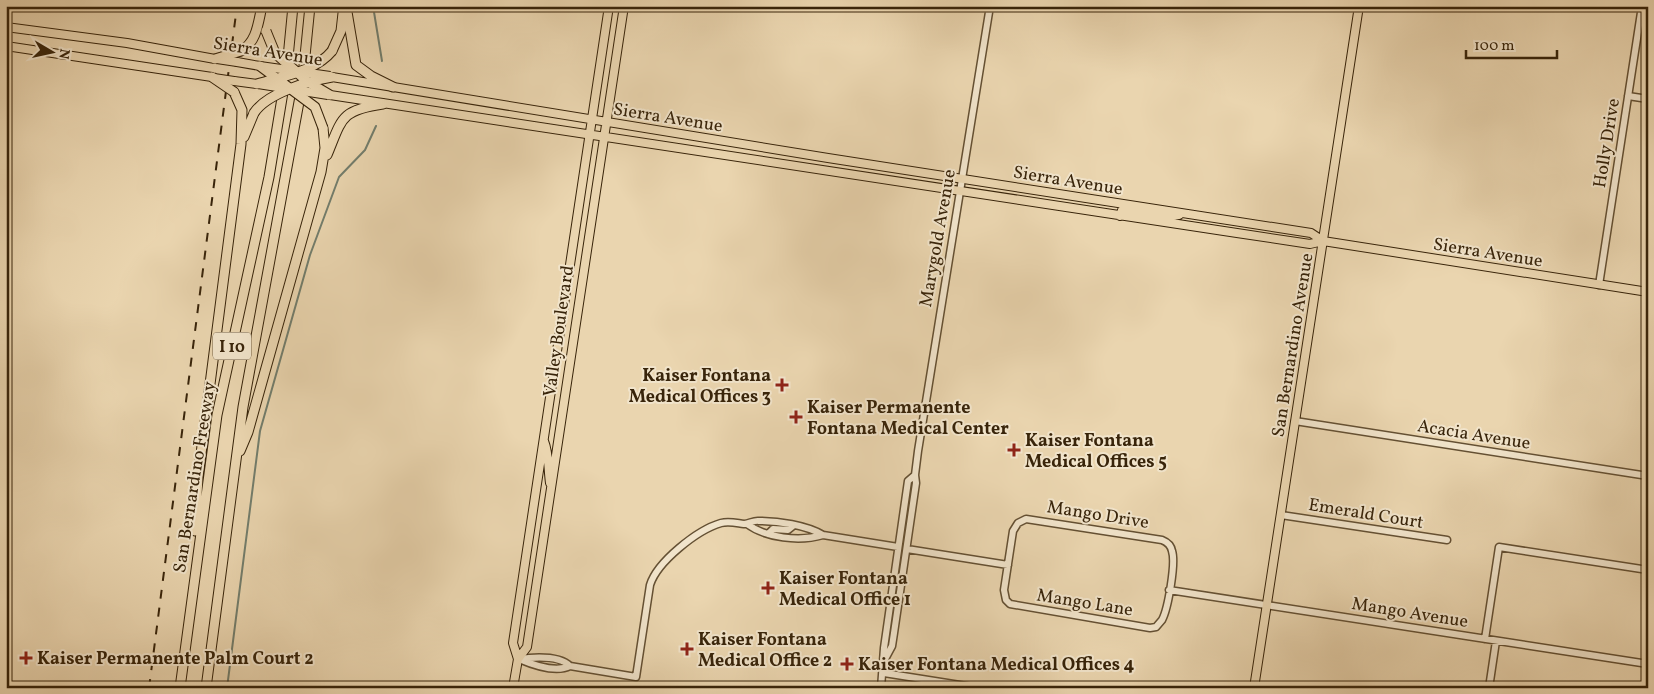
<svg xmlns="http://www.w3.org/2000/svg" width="1654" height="694" font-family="Vollkorn,serif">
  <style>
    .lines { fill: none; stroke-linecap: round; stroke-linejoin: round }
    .stream { stroke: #727d6c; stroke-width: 2 }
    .minor-casing { stroke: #645033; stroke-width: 9 }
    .major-casing { stroke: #38240a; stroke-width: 10 }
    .highway-casing { stroke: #38240a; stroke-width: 11 }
    .minor { stroke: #f1e4cb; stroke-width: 6 }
    .major { stroke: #ead5af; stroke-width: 8 }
    .highway { stroke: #ead5af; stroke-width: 9 }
    .rail { stroke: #38240a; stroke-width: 2; stroke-dasharray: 9 9; stroke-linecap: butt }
    .major-bridge-casing { stroke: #38240a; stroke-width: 10; stroke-linecap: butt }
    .highway-bridge-casing { stroke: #38240a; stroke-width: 11; stroke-linecap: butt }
    .major-bridge { stroke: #ead5af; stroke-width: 8 }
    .highway-bridge { stroke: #ead5af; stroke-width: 9 }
    .poi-dot { fill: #8f2418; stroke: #f1e4cb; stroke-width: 2 }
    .labels { text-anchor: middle; stroke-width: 4; stroke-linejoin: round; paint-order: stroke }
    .shield { fill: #f1e4cb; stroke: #705e44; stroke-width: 1 }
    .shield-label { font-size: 16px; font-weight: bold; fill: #38240a }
    .street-label { font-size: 18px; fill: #38240a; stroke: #f1e4cb }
    .poi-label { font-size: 18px; font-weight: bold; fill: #38240a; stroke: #f1e4cb; text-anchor: start }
  </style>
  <rect width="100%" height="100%" fill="#ead5af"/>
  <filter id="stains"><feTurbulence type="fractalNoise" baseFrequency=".004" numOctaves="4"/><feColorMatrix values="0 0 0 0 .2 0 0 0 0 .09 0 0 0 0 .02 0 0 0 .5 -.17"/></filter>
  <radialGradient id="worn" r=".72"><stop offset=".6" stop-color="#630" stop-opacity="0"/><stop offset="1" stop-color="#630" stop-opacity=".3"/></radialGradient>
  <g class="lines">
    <path class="stream" d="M373,6L382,61
      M227,688L260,431L310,255L339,177L365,150L376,126"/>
    <g class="minor-casing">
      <path id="minor" d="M1628,96L1648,99
        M1599,285L1642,6
        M1295,421L1648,476
        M1281,515L1447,540
        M1026,519L1162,540C1167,542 1171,545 1172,551C1176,563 1168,609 1162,620L1156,627L1150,628L1010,604L1006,600L1004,590L1013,531L1018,523Z
        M747,524C766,538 799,542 823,535
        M768,534L773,529L788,530L793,526
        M907,549L1008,565
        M1169,590L1648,664
        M1485,639L1499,547L1648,570
        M518,659C533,657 559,655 570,666L636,677L650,585C657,562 697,530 721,523C729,521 736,523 744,524C749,524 754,520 759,521C778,521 806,525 823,535L898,547
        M519,659C533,665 556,673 570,666
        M885,659L892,646L894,633L916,483L915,475L918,451L990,6
        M884,673L979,688
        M881,688L884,648L908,481L915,475
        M1489,688L1496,641"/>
    </g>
    <g class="major-casing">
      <path id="major" d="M6,27L127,43L215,59
        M6,46L212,77
        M237,62L260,66
        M332,77L828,158L1311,233L1323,241
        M234,81L257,84
        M330,95L1237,233L1310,244L1323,241L1648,292
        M1120,216L1122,210L1168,216L1179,215
        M544,441C549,453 548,469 550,483
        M518,659L513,643L609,6
        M513,688L518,659L527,647L624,6
        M1254,688L1359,6"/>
    </g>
    <g class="highway-casing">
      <path id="highway" d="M346,6L356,65L371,76L393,87
        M241,51C257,42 258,23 262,6
        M332,51L341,31L343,13
        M287,68L293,6
        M303,76L310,6
        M244,137L254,113
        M327,155C342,119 340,110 383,104
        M240,451L248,432L321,172L325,148L323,128
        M195,531L198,477L241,144L242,110L234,92
        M180,688L217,415L269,177L284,86
        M206,688L243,407L301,91"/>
    </g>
    <use href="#minor" class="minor"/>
    <use href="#major" class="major"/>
    <use href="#highway" class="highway"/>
    <path class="rail" d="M149,688L237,6"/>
    <g class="major-bridge-casing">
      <path id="major-bridge" d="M217,59L237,62
        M260,66L330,76
        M214,78L234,81
        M258,84L328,95"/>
    </g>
    <g class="highway-bridge-casing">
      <path id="highway-bridge" d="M266,31L275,53L308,82L330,95
        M215,59L241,51
        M260,66L315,107L323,128
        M212,77L234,92
        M257,84C282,76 315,72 332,51
        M254,113C267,93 309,81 332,77"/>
    </g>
    <use href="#major-bridge" class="major-bridge"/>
    <use href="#highway-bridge" class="highway-bridge"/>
  </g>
  <g class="poi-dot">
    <path d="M779.5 377.5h5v5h5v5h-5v5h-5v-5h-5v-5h5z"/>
    <path d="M793.5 409.5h5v5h5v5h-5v5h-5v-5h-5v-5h5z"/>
    <path d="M1011.5 442.5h5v5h5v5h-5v5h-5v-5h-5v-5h5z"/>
    <path d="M765.5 580.5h5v5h5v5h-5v5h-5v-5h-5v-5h5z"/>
    <path d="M684.5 641.5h5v5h5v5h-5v5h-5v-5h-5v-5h5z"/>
    <path d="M23.5 650.5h5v5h5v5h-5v5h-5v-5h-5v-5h5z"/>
    <path d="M844.5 656.5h5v5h5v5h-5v5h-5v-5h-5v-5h5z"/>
  </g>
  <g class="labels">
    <rect class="shield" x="213" y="332.5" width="38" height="27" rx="4"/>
    <g class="shield-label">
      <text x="232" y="352">I 10</text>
    </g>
    <g class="street-label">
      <text transform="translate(268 51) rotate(9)" y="6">Sierra Avenue</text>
      <text transform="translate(668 117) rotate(9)" y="6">Sierra Avenue</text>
      <text transform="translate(1606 143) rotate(-81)" y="6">Holly Drive</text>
      <text transform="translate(1068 180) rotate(9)" y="6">Sierra Avenue</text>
      <text transform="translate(937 238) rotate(-80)" y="6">Marygold Avenue</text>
      <text transform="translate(1488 252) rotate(9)" y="6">Sierra Avenue</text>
      <text transform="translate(558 331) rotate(-82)" y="6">Valley Boulevard</text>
      <text transform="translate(1292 345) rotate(-81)" y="6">San Bernardino Avenue</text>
      <text transform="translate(1474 434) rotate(9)" y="6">Acacia Avenue</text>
      <text transform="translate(194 477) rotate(-81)" y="6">San Bernardino Freeway</text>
      <text transform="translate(1366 513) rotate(9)" y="6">Emerald Court</text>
      <text transform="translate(1098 514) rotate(9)" y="6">Mango Drive</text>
      <text transform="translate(1085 602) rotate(9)" y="6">Mango Lane</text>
      <text transform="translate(1410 612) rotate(9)" y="6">Mango Avenue</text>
    </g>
    <g class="poi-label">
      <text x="771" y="381" text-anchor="end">Kaiser Fontana<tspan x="771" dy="21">Medical Offices 3</tspan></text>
      <text x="807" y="413">Kaiser Permanente<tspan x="807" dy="21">Fontana Medical Center</tspan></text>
      <text x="1025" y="446">Kaiser Fontana<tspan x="1025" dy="21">Medical Offices 5</tspan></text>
      <text x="779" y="584">Kaiser Fontana<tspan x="779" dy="21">Medical Office 1</tspan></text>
      <text x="698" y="645">Kaiser Fontana<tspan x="698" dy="21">Medical Office 2</tspan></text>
      <text x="37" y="664">Kaiser Permanente Palm Court 2</text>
      <text x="858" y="670">Kaiser Fontana Medical Offices 4</text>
    </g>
  </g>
  <rect width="1654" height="694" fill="none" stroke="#ead5af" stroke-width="25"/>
  <rect x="8" y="8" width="1639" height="679" fill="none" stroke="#38240a" stroke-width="2.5"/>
  <rect x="12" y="12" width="1629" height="669" fill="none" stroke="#38240a"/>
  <g transform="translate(52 52) rotate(99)" stroke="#f1e4cb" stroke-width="4" paint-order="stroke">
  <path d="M0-4L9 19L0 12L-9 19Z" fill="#38240a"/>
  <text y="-8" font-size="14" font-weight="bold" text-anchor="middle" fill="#38240a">N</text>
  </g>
  <path d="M1466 50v8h91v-8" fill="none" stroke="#38240a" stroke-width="2.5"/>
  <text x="1474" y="50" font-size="15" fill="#38240a" stroke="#f1e4cb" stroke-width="4" paint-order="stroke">100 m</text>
  <rect width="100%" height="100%" filter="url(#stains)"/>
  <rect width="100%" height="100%" fill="url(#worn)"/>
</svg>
